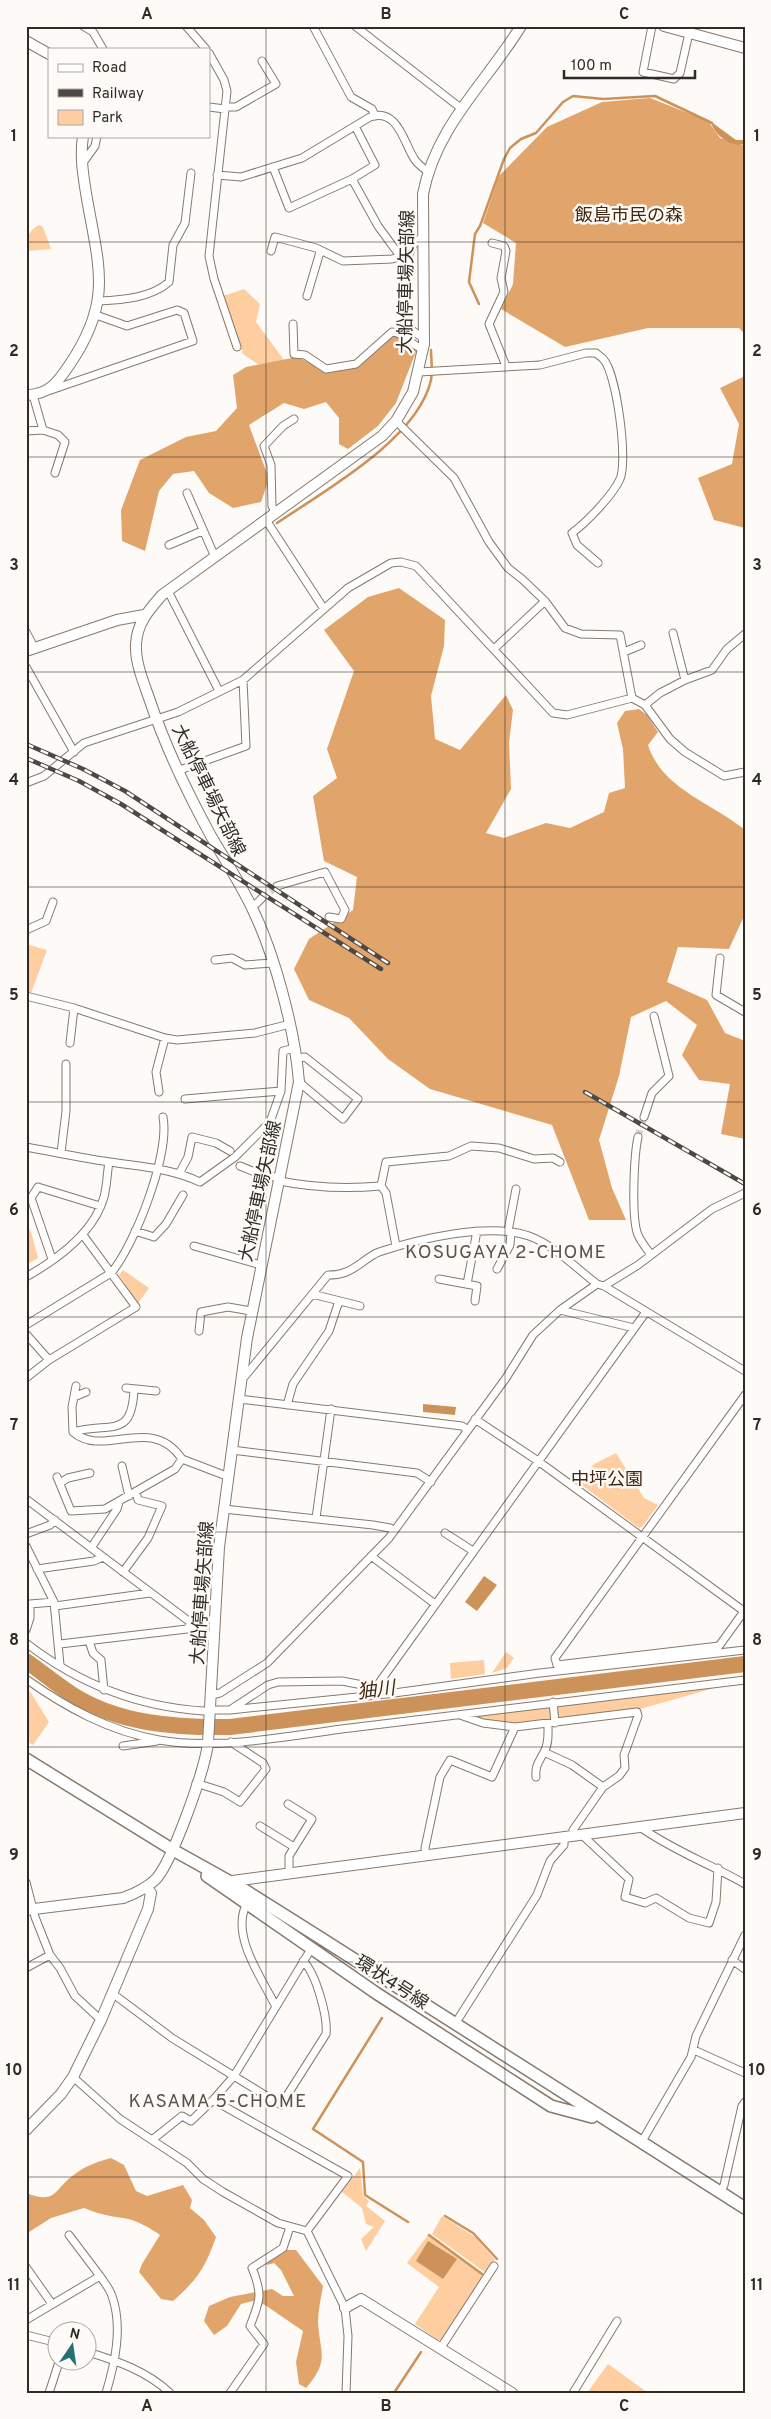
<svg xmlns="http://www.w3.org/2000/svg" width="771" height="2419" font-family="Overpass,'Noto Sans JP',sans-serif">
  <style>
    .green { fill: #fecda0 }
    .forest { fill: #e1a56b }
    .water { fill: #cd9259 }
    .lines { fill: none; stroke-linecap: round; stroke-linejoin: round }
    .stream { stroke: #cd9259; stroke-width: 2.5 }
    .river { stroke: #cd9259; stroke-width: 16 }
    .street-tunnel { stroke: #d4d1cd; stroke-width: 7; stroke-dasharray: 7 3.5; stroke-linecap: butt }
    .street-casing { stroke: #87796d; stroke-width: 9 }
    .secondary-casing { stroke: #87796d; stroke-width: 12 }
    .primary-casing { stroke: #87796d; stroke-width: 14 }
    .street { stroke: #fff; stroke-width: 7 }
    .secondary { stroke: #fff; stroke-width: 10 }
    .primary { stroke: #fff; stroke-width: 11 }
    .rail-casing { stroke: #4e4844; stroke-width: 4.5 }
    .rail { stroke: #fdfaf7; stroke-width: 2.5; stroke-dasharray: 8; stroke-linecap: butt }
    .grid { fill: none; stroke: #312b26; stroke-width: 1; stroke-opacity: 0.55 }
    .labels { text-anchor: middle; stroke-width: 5; stroke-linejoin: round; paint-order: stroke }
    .park-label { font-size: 18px; fill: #40270e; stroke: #fdfaf7 }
    .street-label { font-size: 18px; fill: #312b26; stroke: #fdfaf7 }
    .neighbourhood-label { font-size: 19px; letter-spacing: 1px; fill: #5e5146; stroke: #fdfaf7 }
    .water-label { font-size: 19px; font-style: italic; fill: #41280f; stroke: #fdfaf7 }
    .neatline { fill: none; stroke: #312b26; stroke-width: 2 }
    .grid-label { font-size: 16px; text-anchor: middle; font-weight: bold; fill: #312b26 }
  </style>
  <rect width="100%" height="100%" fill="#fdfaf7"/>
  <path class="green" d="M39,225L43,227L51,249L26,251C26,239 28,231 39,225Z
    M244,289L260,304L256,322L284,360L259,365L243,354L223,296Z
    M26,944L47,950L31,993L26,992Z
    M26,1224L31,1232L38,1258L26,1265Z
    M123,1270L149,1288L138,1303L119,1275Z
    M616,1453L644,1498L658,1505L642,1527L639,1528L579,1483L594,1464Z
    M506,1652L514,1658L507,1668L492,1673Z
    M484,1660L485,1674L451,1679L450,1663Z
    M26,1685L49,1722L33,1745L26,1741Z
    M725,1685L640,1709L557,1720L556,1704Z
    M552,1705V1721L508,1723L468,1716Z
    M360,2168L363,2196L369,2201L366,2206L385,2221L366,2251L361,2239L374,2227L366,2224L362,2208L342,2192Z
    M442,2216L475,2237L495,2260L486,2273L432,2234Z
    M428,2235L483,2276L444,2339L438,2340L415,2324L439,2287L407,2263Z
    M608,2364L648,2393H587Z"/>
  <path class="forest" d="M650,98L708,121L720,138L745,146V334L739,328H648L565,347L501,309L513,284L516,243L483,223L499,176L547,127L602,102Z
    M394,329L404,332L419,344L396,403L378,426L348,449L339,444V418L326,402L304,409L284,403L249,425L269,479L261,502L233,508L209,493L194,471L173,474L159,491L145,551L122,541L121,510L140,460L186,437L216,431L237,408L233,375L246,367L297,357L326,370L356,365Z
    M745,376V528L714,520L698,478L732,464L739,424L720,388Z
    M399,588L445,620L444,646L431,696L435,739L460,750L506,695L513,710L509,742L511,789L486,833L504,838L546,823L570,828L604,812L609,793L625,788L623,749L617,723L625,711L639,709L647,715L658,732L648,745C662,789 712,803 745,830V914L729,949L678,947L667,982L707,1000L725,1033L745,1041V1139L721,1134L730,1084L699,1080L682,1055L697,1025L666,1001L631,1017L619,1076L599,1140L612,1188L626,1220H589L552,1125L430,1089L388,1059L349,1018L309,1000L294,969L309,939L353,910L357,877L324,861L313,796L337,778L327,749L354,671L324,630L368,597Z
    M111,2158L124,2165L136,2191L147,2196L183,2185L192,2200L190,2208L204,2220L216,2237C205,2268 198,2279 173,2301L161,2299L139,2272L142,2264L160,2235C150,2228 137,2220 123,2218C109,2216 98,2214 84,2208L51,2218L26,2234V2193C58,2205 53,2189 75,2174C85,2166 99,2161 111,2158Z
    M271,2250H296L323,2286C321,2298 318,2310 318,2322C320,2354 330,2360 306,2388L299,2384L296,2362L303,2331L265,2305L253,2301L241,2304L227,2326L214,2335L204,2321L209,2306L230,2297L272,2289L283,2296H294L281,2270L274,2263L267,2265Z"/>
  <path class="water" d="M710,121L736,140H745V144C730,148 715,135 710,121Z
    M423,1404L456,1407L455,1415L423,1412Z
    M484,1576L497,1585L477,1611L465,1602Z
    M428,2241L457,2259L443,2279L416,2261Z"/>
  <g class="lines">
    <path class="stream" d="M479,304L469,282L475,234L480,226L504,159L510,148L521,139L536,133L563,102L573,96L603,99L655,96L712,123
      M277,523C324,491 418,439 431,380C433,371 431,359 431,350
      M382,2018L313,2129L363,2162L365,2195L408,2222
      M445,2216L473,2233L497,2259
      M429,2235L482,2274
      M394,2393L421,2352"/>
    <path class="river" d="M26,1661C42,1672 57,1685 73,1695C119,1724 177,1728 230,1727L745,1664"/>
    <path class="street-tunnel" d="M262,898L277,886
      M638,1137L644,1117"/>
    <g class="street-casing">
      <path id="street" d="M83,26L93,32L103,49
        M186,26L206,49
        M313,26L351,97L372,109L375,116
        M355,26L462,109
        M652,26L643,72L674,79L680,73L689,33
        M209,53L224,80L227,91L209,256L214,279L237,347
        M209,107L225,109
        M226,107H236L276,84L262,61
        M82,164L95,146L97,136
        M273,167L289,208L352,179L375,165L356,128
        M217,175L241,177L302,158L370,117C398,107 404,144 415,160C418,164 423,168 427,171
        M352,179L378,226L400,256
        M492,243L504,246L506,251L501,278L504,292L489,324L506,366
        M271,251L275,237L316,248L343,261L392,259L409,254L413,245L424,235
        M409,254C406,276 396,307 409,327C413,332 420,336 425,339
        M307,296L320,252
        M99,301C122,300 151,298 169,282L173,245L185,223L191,173
        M293,324L294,354L305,355L326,369L356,364L392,332C406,333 411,346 423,349
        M419,372L540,365L586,353H596C598,355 602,357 604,360C617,376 628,461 620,479C613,495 586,523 572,533L577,545L598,563
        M51,390L193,341L184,313L177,310L127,326L96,315
        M33,395L43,430L58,435L65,442L55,473
        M396,421L454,478L489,542L508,568L522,579L545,601L565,628L581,634L620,635L632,698
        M26,431L43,430
        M187,493L215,557
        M276,514L272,506L271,465L264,446L283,426L294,419
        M266,520L324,609
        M169,545L202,531
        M168,591L219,691
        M26,632L34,647
        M673,633L685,680
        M494,649L545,601
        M624,652L641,645
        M26,667L74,752
        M645,705L670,739L685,752L724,776L745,772
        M177,771L246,746L243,680
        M26,783L44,776L84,743L178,712L243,680L348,588L391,563L401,562L416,566L553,713L567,715L632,698L645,705L660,693L685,680L712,670L727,649L745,634
        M277,886L325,872L345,910L341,919L329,917
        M252,908L262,898
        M26,930L46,921L53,902
        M720,958L716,995L745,1012
        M215,960L232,958L245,965L273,963
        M26,996L74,1008L165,1038L177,1040L255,1033L290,1024
        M70,1043L74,1008
        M297,1058L305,1057L358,1099L343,1119L299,1082
        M159,1092L156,1072L165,1038
        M185,1099L281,1091
        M644,1117L652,1093L669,1076L654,1016
        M638,1137C634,1156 631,1218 638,1235C641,1242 647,1249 651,1255
        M26,1147C54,1152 82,1158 110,1162C142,1167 170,1168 200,1182L235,1157L270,1122L281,1091L283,1051L295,1048
        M61,1153L66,1111V1064
        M240,1166L260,1174L280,1178
        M180,1172L188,1157L192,1137L216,1143L230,1151
        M280,1181C314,1188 346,1189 381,1186L386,1193L396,1246
        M381,1186L386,1162L449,1156L471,1146L499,1148L534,1159L553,1158L560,1162
        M135,1231L154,1237L166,1224L183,1195
        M508,1231L516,1189
        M194,1246L261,1265
        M52,1259L31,1198L38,1187L100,1206
        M497,1269L510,1245L511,1232
        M26,1277C58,1259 94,1233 104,1197C107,1186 107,1173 109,1162
        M439,1279L477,1286L475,1301
        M467,1284L477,1231
        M604,1286L638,1265L712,1209L745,1193
        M312,1294L360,1306
        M560,1310L634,1328
        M26,1325L111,1273C135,1245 170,1154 163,1117
        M199,1331L201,1312L228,1307L251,1311
        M26,1334L49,1360
        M242,1377L245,1376L328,1275C333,1275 338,1275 343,1273C356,1270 366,1257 379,1252C418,1239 489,1222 529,1236C554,1245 576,1268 597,1284L604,1286L745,1371
        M26,1378L49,1360L136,1307L83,1235
        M76,1386L72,1407L73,1432C104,1459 151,1413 182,1459L229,1477
        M126,1388L156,1391
        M745,1395L555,1658L557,1665L719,1646L745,1610
        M74,1397L86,1392
        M239,1399L462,1426L468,1430
        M287,1405L293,1384L329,1331L339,1301
        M475,1419L538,1461L745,1612
        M73,1432C109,1421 132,1441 134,1389
        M232,1450L417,1473L431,1482
        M122,1466L129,1496
        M57,1477L71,1511L105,1509L175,1469L182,1459
        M60,1483L68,1478L90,1473
        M26,1499L214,1640
        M224,1509L373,1525L390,1528L394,1531
        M316,1518L331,1409
        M445,1533L473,1551
        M26,1534L50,1525L55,1520
        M26,1546L54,1602L60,1665
        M91,1548L117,1509L119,1502
        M371,1556L435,1604
        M37,1569L94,1561L103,1557
        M123,1572L148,1538L162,1506L138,1500L136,1492
        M55,1606L150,1593
        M26,1630L30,1618V1604L54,1602
        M89,1641L93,1653L101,1660L104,1690
        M26,1643C79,1684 137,1707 204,1711
        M60,1644L187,1629L191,1624
        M26,1679C67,1708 109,1731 159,1740C220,1751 297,1734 358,1727C487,1712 616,1695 745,1680
        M378,1694L379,1683L646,1312
        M211,1695L220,1693L267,1663L389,1538L506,1378L533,1335L560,1310L597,1284
        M553,1702L555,1723
        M210,1710H230L268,1685L278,1682L342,1681L378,1688
        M230,1710L387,1694L540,1673L745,1650
        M460,1715L483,1723L515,1727
        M123,1746L157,1741
        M544,1752L572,1765L603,1787
        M536,1777C535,1765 539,1762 544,1752C549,1744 548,1733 548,1724
        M196,1783L224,1792L240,1802L266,1769L263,1763L231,1742
        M288,1804L312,1819L289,1856V1873
        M260,1826L294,1847
        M640,1827C672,1850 710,1864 745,1884
        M581,1834L629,1879L625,1897L645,1903L656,1898L689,1918L709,1923L716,1902L718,1868
        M426,1854L425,1848L440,1777L450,1760L492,1777L515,1727L637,1712L638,1716L624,1755L625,1768L619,1776L603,1787L573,1830L574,1835
        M26,1882L35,1917L50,1955L60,1968L75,1996L101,2020
        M246,1905C231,1937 262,1978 276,2007
        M732,1960L745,1969
        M26,1968L50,1955
        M112,1993L172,2038L281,2105L326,2034C328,2017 316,1973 303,1961
        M455,2024L537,1895L550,1861L564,1845V1836
        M694,2050L745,2073
        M73,2077L120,2119L187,2163L203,2179L223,2192L278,2223L307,2231
        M213,2100L348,2176L307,2231L345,2308L348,2336L346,2393
        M152,2140L182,2116L191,2121L213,2100L234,2076L311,1949
        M641,2143L691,2057L696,2036L745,1935
        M720,2193L724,2185L742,2106L745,2102
        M69,2235L100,2276
        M26,2267L52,2304
        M26,2320L100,2276C104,2282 110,2289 112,2296C123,2327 115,2363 106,2393
        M26,2335L58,2343
        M440,2349L494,2266
        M88,2352C117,2361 147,2371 170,2393
        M49,2393L59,2362
        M230,2393L264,2344L250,2326C260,2301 263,2294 252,2268L283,2248L290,2227
        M573,2393L617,2321"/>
    </g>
    <g class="secondary-casing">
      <path id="secondary" d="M664,26L745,48
        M26,41L49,54
        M26,395C49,395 58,382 70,364C114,299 98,265 86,193C83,174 80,156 83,136
        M26,651L117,620L144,615
        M225,1882L745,1813
        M26,1910L123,1898C134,1894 147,1888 156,1879C173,1860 205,1769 208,1743L219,1547L247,1338L299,1082C295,1031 275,955 252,908C240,883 225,860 211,836C187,792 165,746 149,698C143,681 135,662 136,644C137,623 149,610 162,595L382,436L396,421L413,392L424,344L423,194C436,126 486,83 521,26
        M26,2130L61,2094L73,2077L101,2020L148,1909L151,1893L146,1887
        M345,2308L361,2299L512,2393"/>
    </g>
    <g class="primary-casing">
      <path id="primary" d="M26,1759L173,1850L243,1889L319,1937L745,2208
        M207,1876L376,1993L551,2106L592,2117"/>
    </g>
    <use href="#street" class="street"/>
    <use href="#secondary" class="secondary"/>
    <use href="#primary" class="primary"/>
    <g class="rail-casing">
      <path id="rail" d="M26,744L83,769L125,791L388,963
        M26,758L79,781L121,804L381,969
        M585,1092L745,1184"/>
    </g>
    <use href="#rail" class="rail"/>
  </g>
  <path class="grid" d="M266,26V2393M505,26V2393M26,242H745M26,457H745M26,672H745M26,887H745M26,1102H745M26,1317H745M26,1532H745M26,1747H745M26,1962H745M26,2177H745"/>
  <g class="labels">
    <g class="park-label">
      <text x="629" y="221">飯島市民の森</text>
      <text x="607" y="1485">中坪公園</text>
    </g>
    <g class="street-label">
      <text transform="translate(406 282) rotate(-89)" y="6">大船停車場矢部線</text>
      <text transform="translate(209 790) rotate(64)" y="6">大船停車場矢部線</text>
      <text transform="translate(260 1191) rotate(-78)" y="6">大船停車場矢部線</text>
      <text transform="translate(202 1593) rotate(-86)" y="6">大船停車場矢部線</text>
      <text transform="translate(392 1982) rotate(33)" y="6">環状4号線</text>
    </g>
    <g class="neighbourhood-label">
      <text x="506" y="1258">KOSUGAYA 2-CHOME</text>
      <text x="218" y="2107">KASAMA 5-CHOME</text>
    </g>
    <g class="water-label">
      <text transform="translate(376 1689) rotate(-7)" y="7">㹨川</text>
    </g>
  </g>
  <rect width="771" height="2419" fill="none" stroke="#fdfaf7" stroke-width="55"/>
  <rect x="48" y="48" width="162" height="90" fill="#fdfaf7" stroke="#aba7a3"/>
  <rect x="58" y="64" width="25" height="8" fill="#ffffff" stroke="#aba7a3"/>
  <text x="92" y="72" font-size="15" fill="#312b26">Road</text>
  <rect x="58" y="89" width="25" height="8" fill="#4e4844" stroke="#aba7a3"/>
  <text x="92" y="98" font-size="15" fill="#312b26">Railway</text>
  <rect x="58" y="110" width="25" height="15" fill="#fecda0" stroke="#aba7a3"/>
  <text x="92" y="122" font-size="15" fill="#312b26">Park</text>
  <g transform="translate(72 2346) rotate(13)"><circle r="24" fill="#fdfaf7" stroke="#aba7a3"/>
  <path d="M0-4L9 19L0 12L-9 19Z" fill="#266f78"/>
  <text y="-8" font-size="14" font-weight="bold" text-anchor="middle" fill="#312b26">N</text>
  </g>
  <path d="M564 70v8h131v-8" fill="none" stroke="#312b26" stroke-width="2.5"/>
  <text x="571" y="70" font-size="15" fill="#312b26" stroke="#fdfaf7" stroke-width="4" paint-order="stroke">100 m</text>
  <rect x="28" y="28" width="716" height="2364" class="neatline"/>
  <g class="grid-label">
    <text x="147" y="19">A</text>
    <text x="386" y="19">B</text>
    <text x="624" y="19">C</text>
    <text x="14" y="141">1</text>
    <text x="757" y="141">1</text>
    <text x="14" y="356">2</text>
    <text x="757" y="356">2</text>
    <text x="14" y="570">3</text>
    <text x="757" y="570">3</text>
    <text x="14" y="785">4</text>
    <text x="757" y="785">4</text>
    <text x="14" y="1000">5</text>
    <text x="757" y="1000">5</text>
    <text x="14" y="1215">6</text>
    <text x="757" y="1215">6</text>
    <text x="14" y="1430">7</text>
    <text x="757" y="1430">7</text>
    <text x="14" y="1645">8</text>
    <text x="757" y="1645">8</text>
    <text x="14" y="1860">9</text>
    <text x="757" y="1860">9</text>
    <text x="14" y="2075">10</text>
    <text x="757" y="2075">10</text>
    <text x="14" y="2290">11</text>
    <text x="757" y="2290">11</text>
    <text x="147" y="2411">A</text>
    <text x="386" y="2411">B</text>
    <text x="624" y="2411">C</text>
  </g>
</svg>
